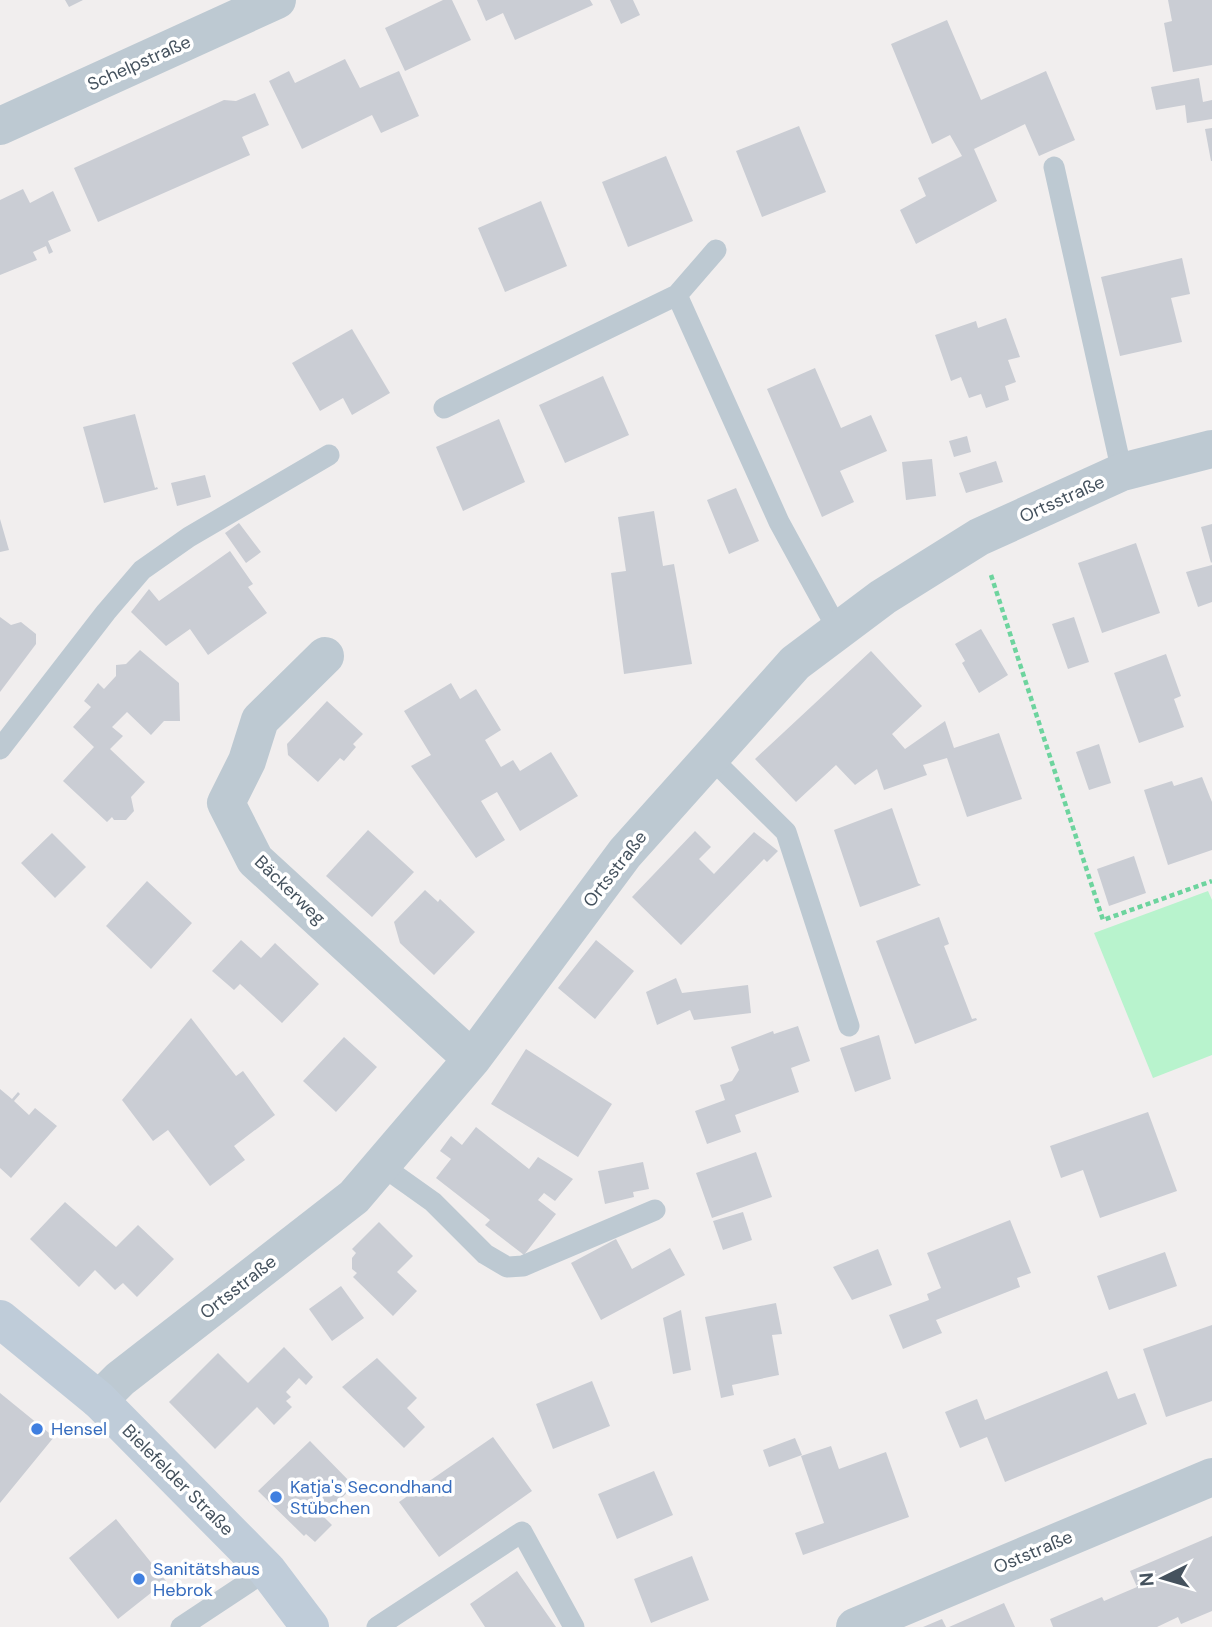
<svg xmlns="http://www.w3.org/2000/svg" width="1212" height="1627" font-family="'DM Sans',sans-serif">
  <style>
    .green { fill: #b8f3cd }
    .building { fill: #cacdd4 }
    .lines { fill: none; stroke-linecap: round; stroke-linejoin: round }
    .path { stroke: #6dd49e; stroke-width: 4.5; stroke-dasharray: 5 3.5; stroke-linecap: butt }
    .lane { stroke: #bdc9d2; stroke-width: 21 }
    .street { stroke: #bdc9d2; stroke-width: 38 }
    .secondary { stroke: #bfccd9; stroke-width: 38 }
    .shop-dot { fill: #3f7fe0; stroke: #fff; stroke-width: 2.5 }
    .labels { text-anchor: middle; stroke-width: 7; stroke-linejoin: round; paint-order: stroke }
    .street-label { font-size: 18px; fill: #45525e; stroke: #fff }
    .shop-label { font-size: 18px; fill: #366cbe; stroke: #fff; text-anchor: start }
  </style>
  <rect width="100%" height="100%" fill="#f1eeee"/>
  <path class="green" d="M1208,891L1212,900V1055L1153,1078L1094,933Z"/>
  <path class="building" d="M65,0H83L69,7Z
    M443,0H452L471,40L405,71L385,28Z
    M477,0H590L593,5L515,40L503,13L486,21Z
    M610,0H633L640,15L621,24Z
    M1168,0H1212V65L1173,72L1164,23L1172,21Z
    M947,20L981,100L1046,71L1075,140L1039,156L1025,124L974,149L997,201L916,244L900,210L926,196L918,178L962,156L950,135L932,144L891,44Z
    M345,59L360,88L399,71L419,116L381,133L372,115L302,149L269,81L289,71L295,83Z
    M1199,78L1203,102L1212,100V119L1187,123L1185,105L1156,110L1151,87Z
    M255,93L269,125L242,137L250,155L98,222L74,168L224,100L236,101Z
    M799,126L826,192L762,217L736,151Z
    M1212,128V161H1211L1205,129Z
    M666,156L693,221L628,247L602,182Z
    M23,189L30,203L53,191L71,231L48,241L53,252L49,254L46,246L33,252L37,260L0,275V200Z
    M541,201L567,266L505,292L478,228Z
    M1182,258L1190,294L1171,298L1182,342L1120,356L1101,277Z
    M1006,318L1020,357L1008,360L1016,382L1005,386L1009,400L986,408L981,394L969,398L961,377L951,381L935,335L976,321L978,328Z
    M352,329L390,393L352,415L343,398L320,411L292,363Z
    M815,368L841,428L871,415L887,451L840,471L854,502L822,517L767,389Z
    M603,376L629,435L565,463L539,405Z
    M135,414L155,488L157,487L158,489L104,503L83,427Z
    M499,419L525,482L463,511L436,447Z
    M967,436L971,452L954,457L949,441Z
    M932,459L936,496L906,500L902,462Z
    M996,461L1003,482L966,493L959,473Z
    M205,475L211,497L177,506L171,483Z
    M736,488L759,541L729,554L707,500Z
    M654,511L663,566L674,564L692,664L624,674L611,573L626,571L618,517Z
    M0,519L9,550L0,552Z
    M239,523L261,552L246,563L225,533Z
    M1212,524V562L1211,563L1201,527Z
    M1136,543L1160,613L1102,633L1078,563Z
    M230,551L253,584L248,587L267,613L208,655L190,629L166,646L131,612L149,589L159,601Z
    M1212,565V602L1198,607L1186,572Z
    M0,617L11,625L21,622L36,634V644L0,692Z
    M1074,617L1089,662L1068,669L1052,624Z
    M981,629L1008,675L979,693L962,663L965,661L955,644Z
    M140,650L179,683L180,721H164L151,735L127,712L112,727L123,736L110,749L145,782L131,797L134,811L126,820H114L112,817L107,822L63,781L94,747L73,727L91,707L84,701L98,683L104,689L116,676V665L126,664Z
    M871,651L922,706L892,734L905,749L945,721L954,748L999,733L1022,799L967,817L947,758L923,765L927,775L884,790L877,769L855,785L836,765L796,802L755,759Z
    M1166,654L1181,696L1174,699L1184,727L1139,743L1114,673Z
    M451,683L460,699L476,689L501,730L485,740L501,767L513,760L520,771L551,752L578,796L520,831L497,792L481,801L505,840L476,858L411,766L431,755L404,711Z
    M327,701L363,734L353,744L356,747L344,761L340,758L318,782L288,755L287,744Z
    M1099,744L1111,783L1089,790L1076,752Z
    M1202,777L1212,802V850L1168,865L1144,790L1172,781L1174,786Z
    M892,808L918,883L921,885L860,907L834,830Z
    M368,830L414,872L372,917L326,876Z
    M695,831L711,847L699,859L714,874L754,832L778,851L767,862L764,859L681,945L632,897Z
    M52,833L86,867L55,898L21,863Z
    M1134,856L1146,893L1109,906L1097,869Z
    M147,881L192,923L151,969L106,926Z
    M425,890L438,902L440,899L475,932L434,975L400,943L394,922Z
    M939,917L949,944L944,946L972,1019L976,1018L977,1020L915,1044L876,941Z
    M241,940L261,958L275,943L319,984L282,1023L240,984L234,990L212,971Z
    M596,940L634,971L595,1019L558,988Z
    M676,978L682,993L748,985L751,1013L694,1020L690,1010L657,1025L646,992Z
    M191,1018L236,1076L243,1071L275,1115L234,1146L245,1160L210,1186L168,1130L153,1141L122,1100Z
    M798,1026L810,1061L791,1068L799,1092L735,1115L741,1132L707,1144L695,1111L725,1100L720,1085L732,1081L739,1070L731,1047L773,1031L774,1034Z
    M879,1035L891,1079L855,1092L840,1048Z
    M344,1037L377,1067L336,1112L303,1081Z
    M526,1049L612,1104L578,1157L491,1104Z
    M0,1089L12,1099L18,1092L20,1094L14,1101L29,1115L35,1108L57,1126L11,1178L0,1168Z
    M1148,1112L1177,1191L1100,1218L1083,1170L1061,1178L1050,1146Z
    M476,1127L529,1169L538,1157L573,1179L555,1201L544,1193L538,1200L556,1214L524,1255L485,1225L490,1220L436,1178L451,1159L440,1151L451,1136L462,1145Z
    M756,1152L772,1197L712,1218L696,1173Z
    M643,1162L649,1189L633,1192L634,1197L605,1204L598,1171Z
    M65,1202L116,1247L138,1225L174,1259L137,1297L123,1283L115,1290L95,1270L79,1287L30,1239Z
    M743,1212L752,1240L723,1250L713,1221Z
    M1010,1220L1031,1273L1017,1278L1020,1287L936,1320L942,1333L903,1349L889,1315L929,1300L927,1294L941,1288L927,1253Z
    M379,1222L413,1256L397,1272L417,1291L393,1316L353,1277L357,1273L352,1269V1258L356,1253L352,1249Z
    M616,1239L632,1269L670,1248L685,1275L601,1320L571,1263Z
    M878,1249L892,1285L852,1300L833,1267Z
    M1165,1252L1177,1286L1109,1310L1097,1276Z
    M341,1286L364,1318L332,1341L309,1309Z
    M776,1303L782,1334L772,1335L779,1375L732,1385L734,1395L721,1398L705,1317Z
    M681,1310L691,1370L673,1374L663,1318Z
    M1212,1325V1401L1166,1417L1143,1349Z
    M284,1347L313,1377L306,1385L299,1378L286,1392L291,1397L286,1401L292,1407L274,1425L257,1407L215,1449L169,1402L218,1353L248,1383Z
    M377,1358L417,1398L407,1408L425,1427L404,1448L342,1387Z
    M1107,1371L1118,1399L1135,1393L1147,1424L1005,1482L987,1437L960,1448L945,1412L977,1399L985,1420Z
    M592,1381L610,1426L553,1449L536,1404Z
    M0,1393L54,1437L0,1503Z
    M493,1437L532,1491L439,1557L399,1502Z
    M795,1438L802,1455L769,1467L763,1450Z
    M310,1441L354,1486L323,1516L332,1525L315,1542L306,1534L304,1536L258,1491Z
    M831,1446L839,1469L886,1452L909,1517L803,1555L795,1533L824,1523L801,1456Z
    M654,1471L673,1515L617,1539L598,1494Z
    M116,1519L166,1581L118,1619L69,1558Z
    M1212,1536V1611L1181,1624L1178,1617L1157,1627H1053L1050,1619L1102,1597L1104,1601L1137,1587L1130,1571Z
    M692,1556L709,1600L651,1623L634,1579Z
    M517,1571L556,1627H485L470,1604Z
    M1004,1603L1015,1627H949Z
    M942,1619L946,1627H923Z"/>
  <g class="lines">
    <path class="path" d="M991,575L1103,920L1212,881"/>
    <path class="lane" d="M1054,167L1122,472
      M677,295L716,250
      M444,408L677,295L779,522L838,630
      M0,749L106,612L142,570L189,537L329,455
      M710,757L786,832L849,1026
      M381,1165L433,1202L485,1254L507,1267L523,1266L655,1210
      M181,1627L267,1570
      M377,1627L522,1532L574,1627"/>
    <path class="street" d="M0,126L277,0
      M325,656L260,720L247,761L226,803L255,860L472,1059
      M99,1400L120,1379L354,1197L472,1059L625,853L795,663L883,597L979,537L1122,472L1212,449
      M855,1627L1212,1477"/>
    <path class="secondary" d="M0,1319L99,1400L267,1570L310,1627"/>
  </g>
  <g class="shop-dot">
    <circle cx="37" cy="1429" r="7"/>
    <circle cx="276" cy="1497" r="7"/>
    <circle cx="139" cy="1579" r="7"/>
  </g>
  <g class="labels">
    <g class="street-label">
      <text transform="translate(139 63) rotate(-24)" y="6">Schelpstraße</text>
      <text transform="translate(1062 499) rotate(-24)" y="6">Ortsstraße</text>
      <text transform="translate(615 869) rotate(-52)" y="6">Ortsstraße</text>
      <text transform="translate(290 890) rotate(44)" y="6">Bäckerweg</text>
      <text transform="translate(238 1287) rotate(-38)" y="6">Ortsstraße</text>
      <text transform="translate(178 1480) rotate(45)" y="6">Bielefelder Straße</text>
      <text transform="translate(1033 1552) rotate(-23)" y="6">Oststraße</text>
    </g>
    <g class="shop-label">
      <text x="51" y="1435">Hensel</text>
      <text x="290" y="1493">Katja's Secondhand<tspan x="290" dy="21">Stübchen</tspan></text>
      <text x="153" y="1575">Sanitätshaus<tspan x="153" dy="21">Hebrok</tspan></text>
    </g>
  </g>
  <g transform="translate(1163 1578) rotate(265)" stroke="#ffffff" stroke-width="5" paint-order="stroke">
  <path d="M0-5L12 26L0 18L-12 26Z" fill="#45525e"/>
  <text y="-10" font-size="19" font-weight="bold" text-anchor="middle" fill="#45525e">N</text>
  </g>
</svg>
